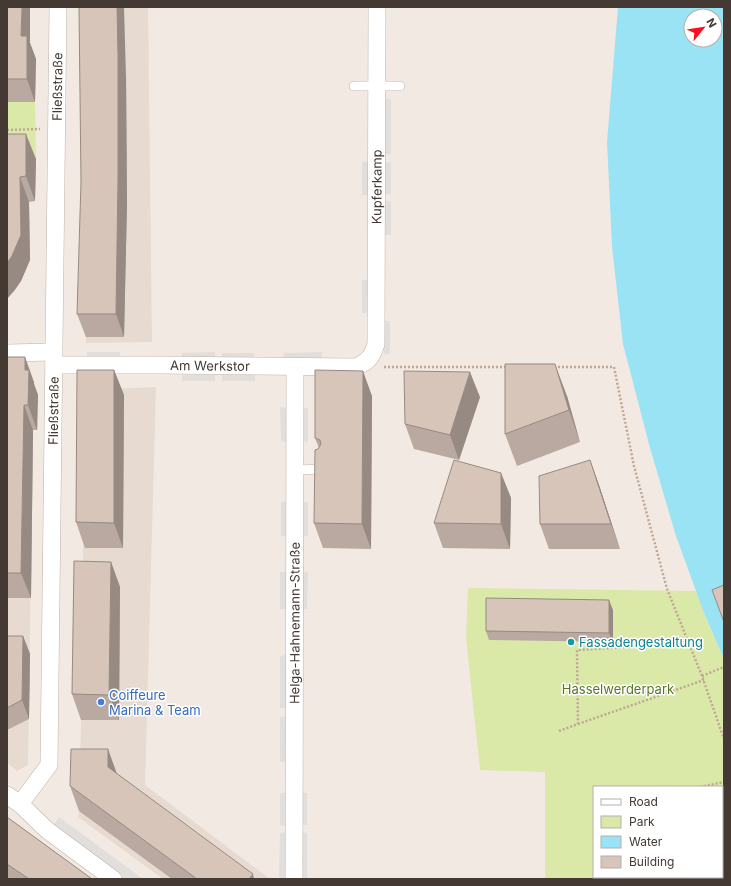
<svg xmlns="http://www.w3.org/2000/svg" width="731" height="886" font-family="Inter,sans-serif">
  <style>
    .residential { fill: #e7dad0 }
    .green { fill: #dae9a8; fill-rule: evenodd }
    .parking { fill: #e2dedb }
    .water { fill: #9ae3f4; fill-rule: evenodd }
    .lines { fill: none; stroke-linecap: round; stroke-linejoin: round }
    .lane-casing { stroke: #c1b2a8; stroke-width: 10 }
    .street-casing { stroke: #c1b2a8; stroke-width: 18 }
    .path { stroke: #c0a795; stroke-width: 2.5; stroke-dasharray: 2 2; stroke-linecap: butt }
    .lane { stroke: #fff; stroke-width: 9 }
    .street { stroke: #fff; stroke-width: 17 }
    .wall { fill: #b9a9a0 }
    .shaded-wall { fill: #968a82 }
    .building { fill: #d7c5ba; stroke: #968a82 }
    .culture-dot { fill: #0f9aa8; stroke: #fff; stroke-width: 1.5 }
    .shop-dot { fill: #3f7fe0; stroke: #fff; stroke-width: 1.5 }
    .labels { text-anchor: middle; stroke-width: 3; stroke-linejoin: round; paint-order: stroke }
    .street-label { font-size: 13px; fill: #443933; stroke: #fff }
    .culture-label { font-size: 13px; fill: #0d838f; stroke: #fff; text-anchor: start }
    .park-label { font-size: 13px; fill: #567823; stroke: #fff }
    .shop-label { font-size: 13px; fill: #366cbe; stroke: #fff; text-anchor: start }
  </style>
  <rect width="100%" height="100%" fill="#f2eae2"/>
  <path class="residential" d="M87,7H148L152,342L86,343L89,205Z
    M7,382H34V422H38V430H33L28,765L17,771L7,763Z
    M156,387L145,785L270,879H163L78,817L79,811L81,720L85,390Z"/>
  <path class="green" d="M7,102H35L36,159H7Z
    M468,588L697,591L704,613L724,659V879H545V772L480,770L466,638ZM594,787H722V877H594Z"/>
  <path class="parking" d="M384,99H391V154H385Z
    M369,161V195H362V162Z
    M384,162H391V194H384Z
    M384,201H391V235H384Z
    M362,280H369V313H362Z
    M384,321H390V354H384Z
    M87,352H120V359H87Z
    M215,352V359H182V353Z
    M322,352V359H283L284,353Z
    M222,353H254L255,359H222Z
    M182,375H215V381H182Z
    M222,375H255V381H222Z
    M280,407L286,408V442L281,441Z
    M303,408H308V442L303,441Z
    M281,502H286V536H281Z
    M302,502H308V536H302Z
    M280,572H286V609H280Z
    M302,572H308L307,609H302Z
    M286,654V708H280V657Z
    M280,717H286V762H280Z
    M280,793H286L285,826L280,825Z
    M302,793H307V825H302Z
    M59,817L143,879H122L52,827Z
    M285,832V879H282L279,877L280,833Z
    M302,832L307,833V879H301Z"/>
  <path class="water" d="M618,7H724V659L704,613L676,536L650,448L623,344L612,247L607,142ZM691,16H715V40H691Z"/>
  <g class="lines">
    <g class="lane-casing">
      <path id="lane" d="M354,86H400
        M295,470L324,469"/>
    </g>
    <g class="street-casing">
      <g id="street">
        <path d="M7,353L54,352"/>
        <path id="s1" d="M54,365H158L356,367C369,361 372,357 376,344L377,7"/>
        <path d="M7,795L20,804L47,830L113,879"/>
        <path id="s2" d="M20,804L49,765L58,7"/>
        <path id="s3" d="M294,879L295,367"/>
      </g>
    </g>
    <path class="path" d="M7,130L40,129
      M384,367H507
      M554,367H614L634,466L667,589L702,676L724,739
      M702,676L724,667
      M578,724L704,680
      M559,731L578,724L577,650L625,647L649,644L688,642
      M700,787L724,782"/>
    <use href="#lane" class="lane"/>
    <use href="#street" class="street"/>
  </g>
  <path class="wall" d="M7,7L30,43L36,59L35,102H7Z
    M126,77L127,204L124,337H86L77,314Z
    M7,134L36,159L35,201L29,202L30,260L21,281L14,291Z
    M7,357L34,382V384L38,395L37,430H33L31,598H7Z
    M114,370L124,395L123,548H85L76,522Z
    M372,396L371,549L323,548L314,523L319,448L315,438Z
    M567,396L580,442L517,466L505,434Z
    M480,397L459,460L414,449L405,424Z
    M590,460L599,485L620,549H549L540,524Z
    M501,473L511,498L510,549L443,548L434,523Z
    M111,562L120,587L119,720H81L72,694Z
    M613,610V642L489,640L486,631Z
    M7,636H23L30,654L29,719L7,730Z
    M117,774L254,879H172L79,811L70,786Z
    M7,817L92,879H8L7,878Z
    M707,877H715L714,879H711Z"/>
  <path class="shaded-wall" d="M22,7H30V43L36,59L35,102L27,79L21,36Z
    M117,7H124L126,77L127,204L124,337L116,314Z
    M26,134L36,159L35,201L26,176Z
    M20,177L29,202L30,260L21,281L14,291L7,299V263Z
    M25,357L34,382V384L38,395L37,430L28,405L25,370Z
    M555,364L567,396L580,442L569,410Z
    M114,370L124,395L123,548L114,523Z
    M363,371L372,396L371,549L362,524Z
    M470,372L480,397L459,460L450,435Z
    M24,405L33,430L31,598L21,573Z
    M590,460L599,485L620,549L611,524Z
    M501,473L511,498L510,549L501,524Z
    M111,562L120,587L119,720L109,695Z
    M609,600L613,610V642L609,633Z
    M23,636L30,654L29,719L22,700Z
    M108,749L117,774L108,767Z
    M253,874L254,879H249Z
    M695,877H703L702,879H694Z"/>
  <path class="building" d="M7,7H22L21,36H27V79H7Z
    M79,7H117L118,54V181L116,314H77L81,182Z
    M7,134H26V176L20,177L21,235L12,256L7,263Z
    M7,357H25V370H29L28,405H24L21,573H7Z
    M505,364H555L569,410L505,434Z
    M77,370H114V523L76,522Z
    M315,370L363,371L362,524L314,523L315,450L318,449L321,444L320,440L315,438Z
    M404,371L470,372L450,435L405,424Z
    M454,460L501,473V524L434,523Z
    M590,460L611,524H540L539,476Z
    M74,561L111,562L109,695L72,694Z
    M724,585V622L712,590Z
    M486,598L609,600V633L486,631Z
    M7,636H23L22,700L7,708Z
    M71,749H108V767L253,874L249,879H197L70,786Z
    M7,817L92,879H29L7,864Z
    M644,877H695L694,879H648Z"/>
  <circle class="culture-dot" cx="571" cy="642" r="4"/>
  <circle class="shop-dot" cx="101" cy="702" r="4"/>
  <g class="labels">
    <g class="street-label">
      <text dy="5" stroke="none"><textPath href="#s2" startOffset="727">Fließstraße</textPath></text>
      <text dy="5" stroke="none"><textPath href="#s1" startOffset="491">Kupferkamp</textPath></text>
      <text dy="5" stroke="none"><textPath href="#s1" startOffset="156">Am Werkstor</textPath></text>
      <text dy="5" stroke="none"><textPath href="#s2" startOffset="403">Fließstraße</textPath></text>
      <text dy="5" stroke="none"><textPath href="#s3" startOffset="256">Helga-Hahnemann-Straße</textPath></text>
    </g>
    <g class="culture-label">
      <text x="579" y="647">Fassadengestaltung</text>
    </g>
    <g class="park-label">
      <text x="618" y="694">Hasselwerderpark</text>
    </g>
    <g class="shop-label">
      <text x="109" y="700">Coiffeure<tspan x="109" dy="15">Marina &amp; Team</tspan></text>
    </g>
  </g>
  <rect width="731" height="886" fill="none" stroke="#443933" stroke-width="16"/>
  <rect x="593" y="786" width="130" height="92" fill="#ffffff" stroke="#b4b0ad"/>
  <rect x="601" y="799" width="20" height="6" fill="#ffffff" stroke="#b4b0ad"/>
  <text x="629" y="806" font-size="12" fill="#443933">Road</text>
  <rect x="601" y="816" width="20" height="12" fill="#dae9a8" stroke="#b4b0ad"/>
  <text x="629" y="826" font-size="12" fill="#443933">Park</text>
  <rect x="601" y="836" width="20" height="12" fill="#9ae3f4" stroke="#b4b0ad"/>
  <text x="629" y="846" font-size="12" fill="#443933">Water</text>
  <rect x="601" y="856" width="20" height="12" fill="#d7c5ba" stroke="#b4b0ad"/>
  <text x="629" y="866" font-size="12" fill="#443933">Building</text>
  <g transform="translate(703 28) rotate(60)"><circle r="19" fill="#ffffff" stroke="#b4b0ad"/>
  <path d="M0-3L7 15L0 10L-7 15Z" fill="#ff0c1e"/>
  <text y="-6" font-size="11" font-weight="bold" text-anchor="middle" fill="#443933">N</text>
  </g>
</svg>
